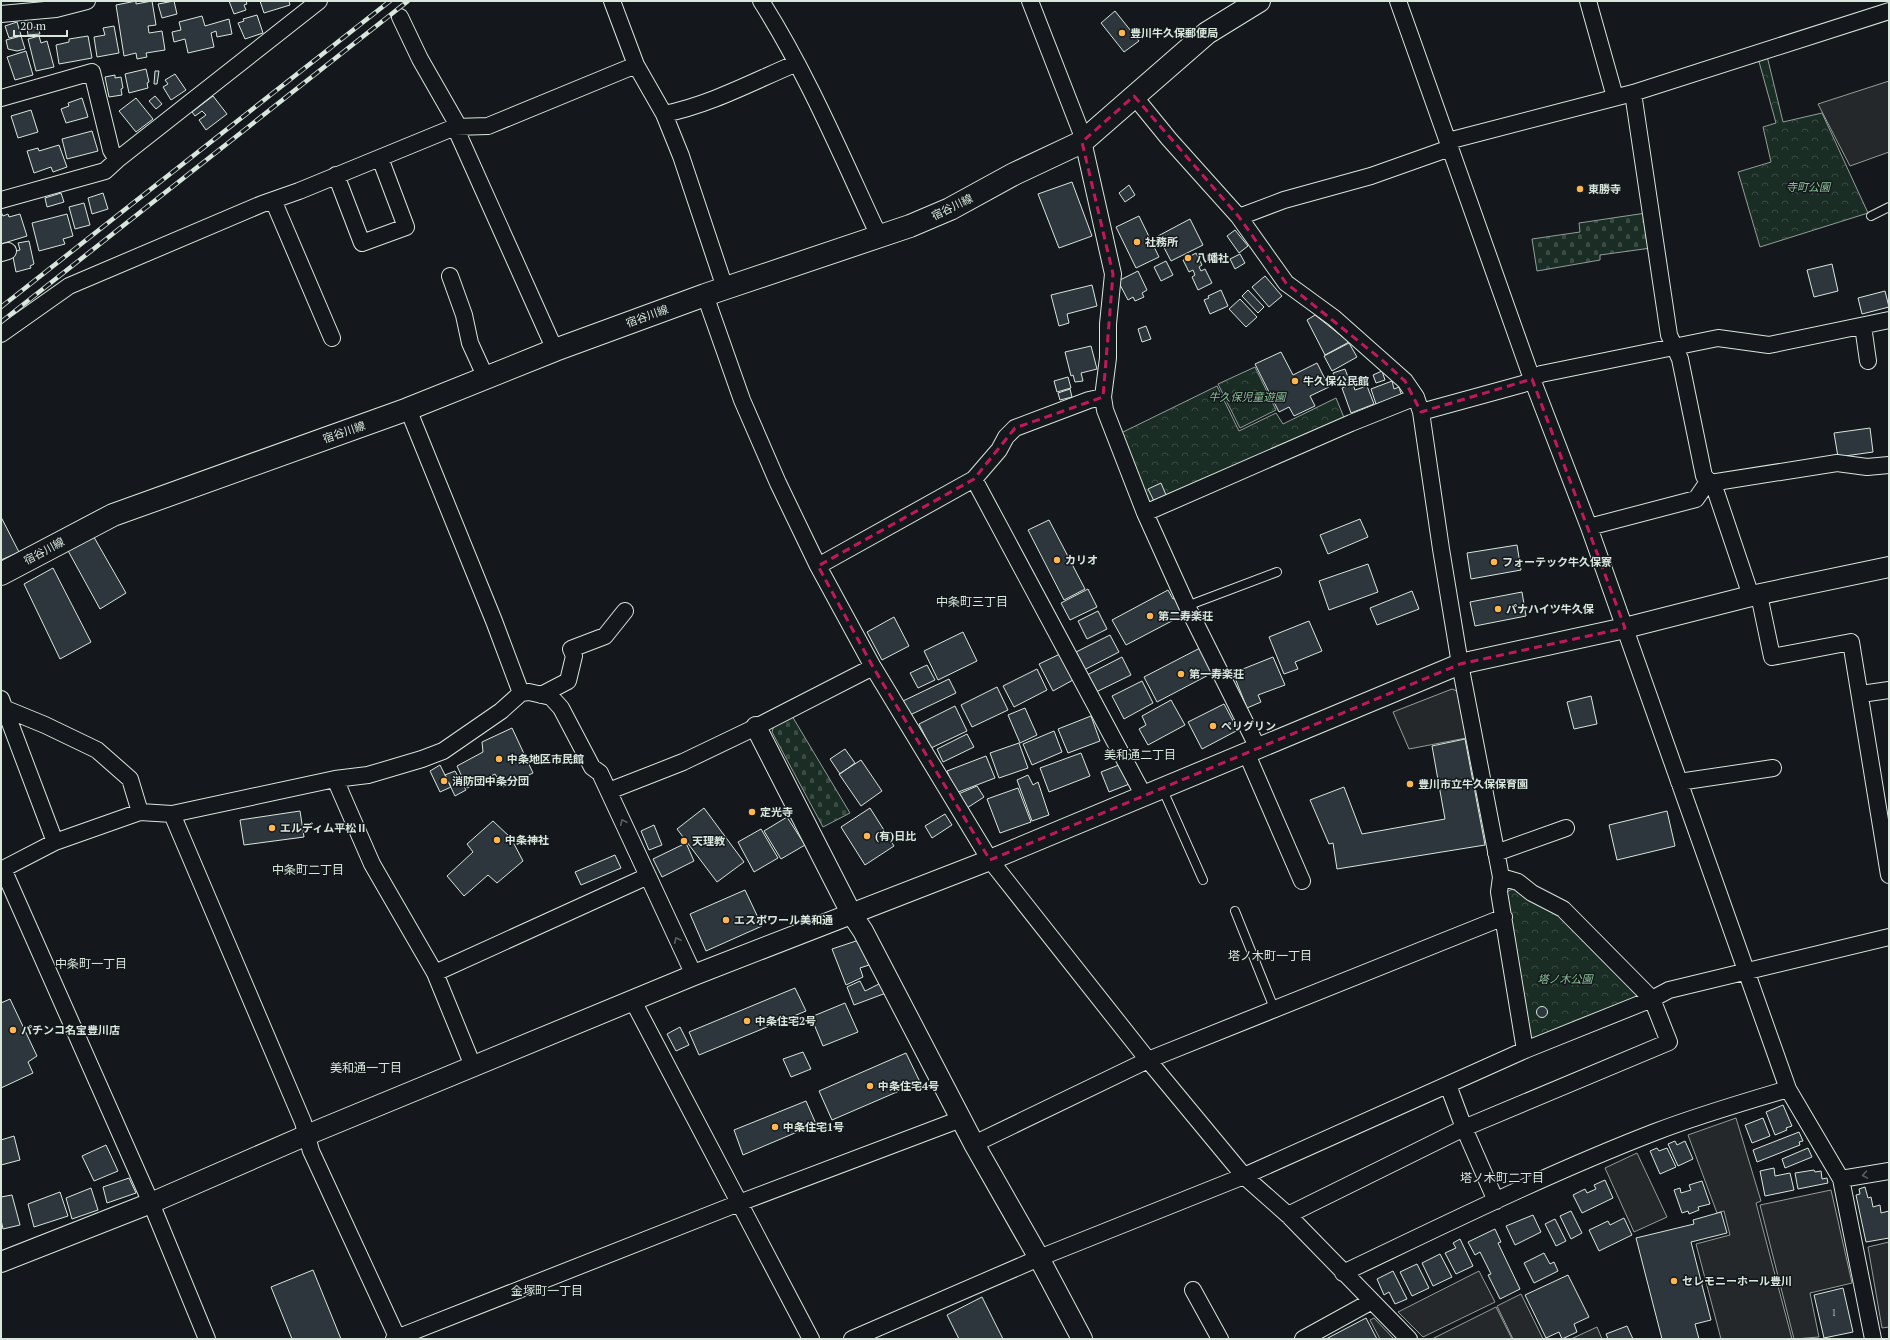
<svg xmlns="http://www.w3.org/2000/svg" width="1890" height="1340" font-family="'PT Serif','Noto Sans JP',serif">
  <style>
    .forest { fill: url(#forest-crowns); stroke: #939e99 }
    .cemetery { fill: url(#cemetery-stones); stroke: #939e99 }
    .parking { fill: #24282b; stroke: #939e99 }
    .building { fill: #2c363c; stroke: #d8e6dc }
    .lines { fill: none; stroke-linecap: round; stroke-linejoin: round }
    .service-casing { stroke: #d8e6dc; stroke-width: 10 }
    .minor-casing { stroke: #d8e6dc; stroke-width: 18 }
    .tertiary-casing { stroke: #d8e6dc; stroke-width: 22 }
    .secondary-casing { stroke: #d8e6dc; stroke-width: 24 }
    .service { stroke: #14181c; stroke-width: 8 }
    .minor { stroke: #14181c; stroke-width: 16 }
    .tertiary { stroke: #14181c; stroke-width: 20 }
    .secondary { stroke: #14181c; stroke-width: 22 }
    .rail-casing { stroke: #d8e6dc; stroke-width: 4.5 }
    .rail { stroke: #14181c; stroke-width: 3; stroke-dasharray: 9; stroke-linecap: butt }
    .oneway { stroke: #59605f }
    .marked { fill: none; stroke: #c2185b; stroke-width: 3; stroke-dasharray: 8 5; stroke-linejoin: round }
    .poi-dot { fill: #ffb74d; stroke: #14181c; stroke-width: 1.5 }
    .labels { text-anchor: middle; stroke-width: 3; stroke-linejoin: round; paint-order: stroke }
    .number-label { font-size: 9px; fill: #adbab4 }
    .poi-label { font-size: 11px; font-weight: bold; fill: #d8e6dc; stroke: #14181c; text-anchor: start }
    .park-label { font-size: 11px; font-style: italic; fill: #8ac095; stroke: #14181c }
    .street-label { font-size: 11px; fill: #d8e6dc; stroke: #14181c }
    .neighbourhood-label { font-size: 12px; fill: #d8e6dc; stroke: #14181c }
  </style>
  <defs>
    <pattern id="forest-crowns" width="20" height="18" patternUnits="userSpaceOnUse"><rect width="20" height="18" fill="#1a2d24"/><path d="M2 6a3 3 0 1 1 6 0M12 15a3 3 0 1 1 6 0" fill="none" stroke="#3b4b43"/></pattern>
    <pattern id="cemetery-stones" width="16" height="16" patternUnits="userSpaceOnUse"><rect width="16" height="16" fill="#1a2d24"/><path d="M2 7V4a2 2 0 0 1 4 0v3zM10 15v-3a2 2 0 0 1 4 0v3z" fill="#3b4b43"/></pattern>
  </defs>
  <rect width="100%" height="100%" fill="#14181c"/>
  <path class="forest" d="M1767,56L1783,122L1822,113L1868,213L1760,247L1738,172L1771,162L1763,127L1776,123L1758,58Z
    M1255,367L1276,410L1240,428L1218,384Z
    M1217,386L1239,431L1276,413L1283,424L1336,398L1345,420L1157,503L1145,501L1119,434Z
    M1516,887L1558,910L1639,991L1638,997L1534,1039L1528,1036L1505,893Z"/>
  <path class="cemetery" d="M1646,213L1651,248L1600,255V260L1537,271L1532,239L1580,232L1579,223Z
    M792,716L850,813L823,827L772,732L774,725Z"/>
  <path class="parking" d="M1889,81V152L1850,166L1818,104Z
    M1452,689L1457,691L1466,738L1409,749L1393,712Z
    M1736,1118L1761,1201L1756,1203L1792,1339H1721L1696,1244L1730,1235L1724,1211L1717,1213L1688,1135Z
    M1637,1153L1667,1217L1634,1232L1605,1168Z
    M1831,1190L1852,1283L1810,1293L1819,1337L1794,1339L1760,1205Z
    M1889,1242V1327L1882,1328L1868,1247Z
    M1479,1271L1495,1302L1423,1337L1398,1312Z
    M1521,1294L1543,1339H1513L1497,1306Z
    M1496,1307L1512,1339H1432Z
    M1374,1318L1394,1339H1380L1370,1320Z
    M1597,1327L1602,1339H1571Z"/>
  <path class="building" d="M136,1V4L152,1L156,25L148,26L149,33L162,31L165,50L146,53L147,57L137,59L136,53L124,56L116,5Z
    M174,1L177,14L162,18L158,4Z
    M229,1H246L247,4L244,5L246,10L234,14Z
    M260,1H289L290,5L264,13Z
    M1115,11L1139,41L1124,52L1101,23Z
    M257,15L263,33L245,39L238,23L244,21L243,19Z
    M202,16L205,26L229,19L232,34L217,37L216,31L211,33L214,47L188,53L185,39L174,42L172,32L181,30L179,22Z
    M17,22L21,35L9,38L5,26Z
    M114,26L119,53L97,57L94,37L105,35L103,28Z
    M38,27L40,34L28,35L27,28Z
    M21,36L25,49L17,51L8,49L6,40Z
    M39,36L41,43L47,41L54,67L36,71L28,39Z
    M88,36L92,58L59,64L56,45L69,42V39Z
    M26,51L33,75L15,80L7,57Z
    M146,69L149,82L147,83L148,88L129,93L125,74Z
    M155,71H159L157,84H154Z
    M175,74L186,90L171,100L163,87L168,84L165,80Z
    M115,75V78L121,77L123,88L121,89L122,95L109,97L105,77Z
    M155,96L162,104L156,109L149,101Z
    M213,96L227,114L206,130L199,120L206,115L202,111L195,116L192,112Z
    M82,98L88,117L66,123L61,109L69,106L68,103Z
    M136,98L153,119L136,132L119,111Z
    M31,110L38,132L18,138L11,116Z
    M92,131L98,151L67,159L62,139Z
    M59,145L67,167L53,172L51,167L34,173L27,151L38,148L39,151Z
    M1072,182L1092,236L1059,248L1038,194Z
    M1129,185L1135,195L1125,202L1119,193Z
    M61,193L64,202L47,207L45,198Z
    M103,193L108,209L92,214L88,198Z
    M84,203L90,225L75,229L69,207Z
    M1,212L3,216L8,214L9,217L20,214L27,236L1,244Z
    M67,214L73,236L63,239L65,244L39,251L32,223Z
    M1139,216L1159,257L1136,268L1116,227Z
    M1190,219L1203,245L1171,261L1158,236Z
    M1235,230L1248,246L1239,253L1227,236Z
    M29,241L34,264L30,266L31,268L16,272L12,252L20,250L18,243Z
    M1196,253L1202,265L1199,267L1201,271L1205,269L1212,283L1198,290L1192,277L1195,275L1193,270L1189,272L1183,260Z
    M1240,254L1245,263L1235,269L1230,259Z
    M1166,261L1173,275L1161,281L1154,267Z
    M1832,264L1838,291L1814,297L1807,270Z
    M1138,271L1147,290L1142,293L1144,297L1135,301L1133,297L1128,300L1118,281Z
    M1265,276L1282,296L1269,307L1252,287Z
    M1092,285L1097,306L1067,314L1069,323L1059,326L1051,295Z
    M1221,290L1228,306L1210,314L1204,300L1209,298L1208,296Z
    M1248,290L1264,307L1258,313L1242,296Z
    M1885,291L1889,307L1862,314L1858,298Z
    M1240,299L1257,317L1246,327L1229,309Z
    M1315,315L1349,342L1325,355L1307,320Z
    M1146,326L1151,339L1142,342L1138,329Z
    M1349,343L1357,357L1332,371L1324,356Z
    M1091,346L1097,369L1081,373L1083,381L1075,382L1073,375L1071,376L1065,352Z
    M1281,352L1293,375L1317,363L1329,387L1310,396L1315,406L1294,416L1289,407L1279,412L1255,364Z
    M1345,369L1350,382L1339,386L1333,373Z
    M1382,371L1385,380L1376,383L1373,375Z
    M1068,377L1071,388L1057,392L1054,381Z
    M1392,381L1394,389L1399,387L1402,397L1395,399V397L1376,404L1371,389Z
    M1353,384L1355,390L1367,386L1374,404L1351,413L1342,388Z
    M1070,389L1072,397L1060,400L1058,393Z
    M1870,428L1873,452L1838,457L1834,433Z
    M1161,483L1166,495L1154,501L1148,489Z
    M1,517L19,552L1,560Z
    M1360,519L1368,537L1328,554L1320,535Z
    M1049,520L1085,589L1064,600L1028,530Z
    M91,532L126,593L100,609L66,547Z
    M1517,545L1521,570L1471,579L1467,553Z
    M1368,564L1378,592L1329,610L1319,581Z
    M53,568L91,642L60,659L24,584Z
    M1088,589L1097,607L1070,620L1061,603Z
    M1168,590L1173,599L1179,597L1187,613L1126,645L1112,620Z
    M1412,591L1419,609L1377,625L1370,608Z
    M1522,592L1526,616L1475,626L1470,602Z
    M1098,611L1107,629L1087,639L1078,621Z
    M894,617L909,646L882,660L867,632Z
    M1309,621L1322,651L1295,662L1298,669L1284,674L1269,637Z
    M963,632L977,661L938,680L924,651Z
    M1110,635L1119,652L1084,670L1076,652Z
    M1200,648L1218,670L1157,702L1144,677Z
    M1060,654L1073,680L1053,691L1039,664Z
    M1122,657L1131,675L1096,692L1087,675Z
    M1273,657L1285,685L1258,695L1261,702L1247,708L1233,673Z
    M927,665L935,680L918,688L910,673Z
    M1037,669L1047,690L1014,707L1003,686Z
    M949,679L956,693L910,715L903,701Z
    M1142,681L1153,703L1124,719L1112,696Z
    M997,687L1008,710L972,727L961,705Z
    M1591,696L1597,724L1574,729L1567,702Z
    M1171,700L1185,725L1148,745L1139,729L1146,725L1142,716Z
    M1224,704L1238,730L1202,749L1188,722Z
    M955,706L967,731L931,748L919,724Z
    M1025,708L1037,735L1020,743L1008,715Z
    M1091,716L1100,741L1068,753L1058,729Z
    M512,728L533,773L503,787L495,774L467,788L457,766L483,752L482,742Z
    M1054,731L1062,752L1032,765L1023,744Z
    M967,734L974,747L943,762L937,749Z
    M1465,739L1485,845L1337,869L1333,843L1329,844L1310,800L1344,787L1362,834L1445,819L1432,746Z
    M1019,743L1028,768L999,778L990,753Z
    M845,749L855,763L840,774L830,759Z
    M1081,753L1090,776L1049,792L1040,768Z
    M986,756L995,778L956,793L947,771Z
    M861,760L882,791L861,806L839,774Z
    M1124,763L1132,783L1109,792L1101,772Z
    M440,765L451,787L440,792L430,771Z
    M455,771L466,790L455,796L445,775Z
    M1028,775L1033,785L1038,782L1049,815L1032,821L1017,780Z
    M977,786L984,797L967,808L956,795Z
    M1018,788L1031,822L1000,833L987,799Z
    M704,808L744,862L717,882L677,829Z
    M870,808L894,846L865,865L841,827Z
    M300,811L304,837L244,845L240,820Z
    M1667,811L1675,846L1617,860L1609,825Z
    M945,814L952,825L932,838L925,826Z
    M787,817L805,845L781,859L764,831Z
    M493,821L511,838L523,861L497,883L488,875L464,896L447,876L473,852L467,844Z
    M654,825L662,845L649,850L641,831Z
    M761,829L778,858L754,872L738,842Z
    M686,843L694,861L662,877L653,859Z
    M615,855L621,868L581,885L575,872Z
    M745,890L762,926L706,951L690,914Z
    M859,940L869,965L860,968L863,977L846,985L832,949Z
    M860,981L865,991L881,983L886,993L854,1005L847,987Z
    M795,988L806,1011L699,1055L689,1032Z
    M10,999L37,1056L28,1062L33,1073L1,1088V1003Z
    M845,1003L858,1032L823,1046L811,1017Z
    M1536.5 1012a5.5 5.5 0 1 1 11 0a5.5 5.5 0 1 1-11 0Z
    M680,1027L689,1045L676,1051L667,1034Z
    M803,1052L811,1069L791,1077L783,1059Z
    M906,1053L920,1082L832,1120L819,1091Z
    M806,1101L816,1124L743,1155L734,1130Z
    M1783,1105L1792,1126L1786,1128L1787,1130L1775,1135L1766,1112Z
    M1763,1118L1770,1136L1752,1143L1745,1125Z
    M1799,1132L1803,1141L1799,1142L1800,1145L1757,1162L1753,1150Z
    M14,1136L20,1160L1,1165V1140Z
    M1675,1141L1677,1145L1685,1141L1693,1159L1678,1166L1668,1144Z
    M106,1145L118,1171L94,1181L82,1156Z
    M1657,1148L1659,1151L1667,1148L1676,1167L1660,1174L1650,1151Z
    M1808,1148L1812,1157L1785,1168L1782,1159Z
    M1774,1168L1775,1176L1790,1173L1794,1190L1765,1196L1760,1171Z
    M1814,1170L1815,1172L1821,1171L1822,1179L1827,1178L1828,1183L1798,1189L1795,1173Z
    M129,1178L136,1193L107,1203L103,1187Z
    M1605,1180L1613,1198L1582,1213L1573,1195L1585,1189L1587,1193L1596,1189L1594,1185Z
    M1702,1181L1710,1204L1698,1207L1699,1210L1689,1214L1688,1211L1682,1213L1674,1190L1680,1188L1681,1193L1691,1190L1689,1185Z
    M1865,1187L1868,1198L1871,1197L1873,1207L1880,1205L1881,1213L1889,1211V1238L1866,1242L1856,1195L1860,1194L1859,1189Z
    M91,1188L98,1210L72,1219L66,1198Z
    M60,1192L68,1216L34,1227L28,1204Z
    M12,1195L20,1225L3,1229L1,1220V1197Z
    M1571,1211L1582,1233L1571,1239L1560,1216Z
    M1721,1212L1727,1233L1691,1242L1711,1320L1695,1324L1699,1339H1662L1636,1238L1694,1224L1693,1220Z
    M1533,1215L1541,1232L1515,1245L1506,1226Z
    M1624,1218L1632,1235L1599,1251L1589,1230L1608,1221L1610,1225Z
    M1555,1219L1566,1241L1556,1246L1545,1224Z
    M1495,1229L1501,1242L1498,1243L1520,1289L1500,1299L1488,1275L1491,1274L1480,1252L1475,1255L1468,1242Z
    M1460,1239L1473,1266L1456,1274L1445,1253L1456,1248L1453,1243Z
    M1544,1253L1550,1264L1554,1262L1558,1271L1534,1283L1524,1263Z
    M1440,1254L1452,1277L1433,1286L1422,1263Z
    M1417,1264L1429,1288L1412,1296L1400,1272Z
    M313,1270L341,1339H292L271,1287Z
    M1393,1271L1407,1299L1395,1304L1389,1292L1384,1295L1377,1279Z
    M1568,1275L1589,1317L1574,1324L1577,1332L1562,1339L1559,1332L1546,1338L1525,1295Z
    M1843,1288L1853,1332L1824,1338L1814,1295Z
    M982,1297L1003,1339H959L947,1315Z
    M1366,1318L1377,1339H1326Z
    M1627,1326L1633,1339H1608L1606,1334Z"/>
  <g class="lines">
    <g class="service-casing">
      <path id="service" d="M1871,216L1889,207
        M1187,606L1277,572
        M1162,788L1203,880
        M1235,911L1274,1008"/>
    </g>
    <g class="minor-casing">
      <path id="minor" d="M612,1L636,65L664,114L681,156L725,288
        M761,1C808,75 842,157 879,236
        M1030,1L1081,132L1113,274L1108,324V358L1103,397L1105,410L1145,513L1187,606L1258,748
        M1398,1L1532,379L1589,527L1788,1089L1841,1179L1873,1339
        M1588,1L1615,97
        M1,14L56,9L87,1
        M400,17L420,59L456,122L455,127L555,350
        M1633,93L1669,335L1680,359L1704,476L1714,486L1751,596
        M1134,96L1169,139L1239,217L1286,283L1334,318L1405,381L1416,397L1421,412L1441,549L1460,664L1501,877L1499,892L1525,1050
        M1,98L92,72L111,150L117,160L105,171L1,200
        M664,114C710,105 754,81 797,63
        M1448,141L1633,93L1889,11
        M117,160L319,1
        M336,175L362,243L406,227L380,158
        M273,200L332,338
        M1239,217L1284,200L1371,176L1450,148
        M1,253L8,251
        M450,276L464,315L470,343L486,378
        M705,295L742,400L778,483L818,566L873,667L990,860L1148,1060L1244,1176L1288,1215L1409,1339
        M1863,326L1868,361
        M1,334L69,286L262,204L299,191L455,127L488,126L636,65
        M408,409L494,621L521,693
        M1421,412L1523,384L1541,374L1718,338L1769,345L1889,320
        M974,479L1144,796
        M1145,513L1351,423L1416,397
        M1589,527L1696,499L1705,486L1710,483L1837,463L1867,467L1889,465
        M818,566L974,479L999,450L1006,437L1015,428L1089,400L1103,397
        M1759,595L1772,657L1851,642L1889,875
        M1861,694L1889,690
        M541,695L568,681L574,656L571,649L605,636L625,611
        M1,699L55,842
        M6,709L45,725L97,750L130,779L140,812
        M1246,752L1302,881
        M335,779L372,864L435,973L473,1066
        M1679,782L1773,768
        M609,791L683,762L756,727L873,667
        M172,814L303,1122L311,1151L398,1339
        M1496,853L1566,828
        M3,869L151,1203L207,1339
        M1,870L55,842L140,812L172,814L335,779L368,775L422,759L443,751L501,711L521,693L529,692L551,697L561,708L592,767L600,773L694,975
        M435,973L648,876
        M633,1001L811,1339
        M1448,1085L1464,1128L1496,1201
        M974,1144L1148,1060L1504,917
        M1841,1179L1889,1171
        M1288,1215L1464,1128L1669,1042L1652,999L1563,909L1532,893L1518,882L1501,877
        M1343,1273C1446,1224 1549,1173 1655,1132C1699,1115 1744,1102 1788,1089
        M1193,1290L1220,1339
        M394,1339L739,1203L961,1119
        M852,1339L1039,1258L1244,1176L1525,1050L1652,999L1669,990L1889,937
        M1303,1339L1372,1301"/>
    </g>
    <g class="tertiary-casing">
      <path id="tertiary" d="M756,727L851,913L863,931L974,1144L1039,1258L1082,1339
        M1,1262L151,1203L307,1135L694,975L990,860L1460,664L1625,628L1751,596L1889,567"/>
    </g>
    <g class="secondary-casing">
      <path id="secondary" d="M1,574L113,515L408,409L555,350L705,295L910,226L950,209L1014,174L1082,142L1207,33L1259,1"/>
    </g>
    <use href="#service" class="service"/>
    <use href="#minor" class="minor"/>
    <use href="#tertiary" class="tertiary"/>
    <use href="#secondary" class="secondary"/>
    <g class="rail-casing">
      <path id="rail" d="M1,307L390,1
        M1,322L408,1"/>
    </g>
    <use href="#rail" class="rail"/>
  </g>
  <defs><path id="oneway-chevron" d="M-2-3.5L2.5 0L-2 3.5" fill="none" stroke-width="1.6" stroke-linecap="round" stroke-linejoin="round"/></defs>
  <g class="oneway">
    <use href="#oneway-chevron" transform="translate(623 822) rotate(-115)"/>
    <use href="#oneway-chevron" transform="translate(677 940) rotate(-115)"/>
    <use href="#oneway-chevron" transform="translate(1865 1175) rotate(170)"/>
  </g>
  <path class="marked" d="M1134,96L1239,217L1286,283L1382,360L1405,381L1421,412L1532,379L1625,628L1460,664L990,860L873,667L818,566L974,479L1015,428L1103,397L1113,274L1082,142Z"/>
  <g class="poi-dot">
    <circle cx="1122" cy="33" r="4"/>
    <circle cx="1580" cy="189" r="4"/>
    <circle cx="1137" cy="242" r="4"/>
    <circle cx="1188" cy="258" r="4"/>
    <circle cx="1295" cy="381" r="4"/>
    <circle cx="1057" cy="560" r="4"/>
    <circle cx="1494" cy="562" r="4"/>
    <circle cx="1498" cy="609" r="4"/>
    <circle cx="1150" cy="616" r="4"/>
    <circle cx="1181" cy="674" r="4"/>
    <circle cx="1213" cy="726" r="4"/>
    <circle cx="499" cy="759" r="4"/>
    <circle cx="444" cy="781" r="4"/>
    <circle cx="1410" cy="784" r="4"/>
    <circle cx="752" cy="812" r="4"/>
    <circle cx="272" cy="828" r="4"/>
    <circle cx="867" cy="836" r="4"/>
    <circle cx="497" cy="840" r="4"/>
    <circle cx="684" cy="841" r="4"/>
    <circle cx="726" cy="920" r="4"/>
    <circle cx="747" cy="1021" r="4"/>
    <circle cx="13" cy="1030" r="4"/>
    <circle cx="870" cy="1086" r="4"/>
    <circle cx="775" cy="1127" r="4"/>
    <circle cx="1674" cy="1281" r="4"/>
  </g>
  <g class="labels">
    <g class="number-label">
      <text x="1834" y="1316">1</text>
    </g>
    <g class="poi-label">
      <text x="1130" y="37">豊川牛久保郵便局</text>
      <text x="1588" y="193">東勝寺</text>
      <text x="1145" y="246">社務所</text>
      <text x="1196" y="262">八幡社</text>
      <text x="1303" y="385">牛久保公民館</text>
      <text x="1065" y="564">カリオ</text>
      <text x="1502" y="566">フォーテック牛久保寮</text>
      <text x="1506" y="613">パナハイツ牛久保</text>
      <text x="1158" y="620">第二寿楽荘</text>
      <text x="1189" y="678">第一寿楽荘</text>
      <text x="1221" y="730">ペリグリン</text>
      <text x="507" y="763">中条地区市民館</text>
      <text x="452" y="785">消防団中条分団</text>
      <text x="1418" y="788">豊川市立牛久保保育園</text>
      <text x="760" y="816">定光寺</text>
      <text x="280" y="832">エルディム平松Ⅱ</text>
      <text x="875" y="840">(有)日比</text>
      <text x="505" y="844">中条神社</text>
      <text x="692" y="845">天理教</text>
      <text x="734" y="924">エスポワール美和通</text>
      <text x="755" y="1025">中条住宅2号</text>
      <text x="21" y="1034">パチンコ名宝豊川店</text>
      <text x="878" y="1090">中条住宅4号</text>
      <text x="783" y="1131">中条住宅1号</text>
      <text x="1682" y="1285">セレモニーホール豊川</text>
    </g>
    <g class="park-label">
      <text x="1808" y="191">寺町公園</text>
      <text x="1247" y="401">牛久保児童遊園</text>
      <text x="1565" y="983">塔ノ木公園</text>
    </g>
    <g class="street-label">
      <text transform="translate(952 207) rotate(-26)" y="4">宿谷川線</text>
      <text transform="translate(647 316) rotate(-20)" y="4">宿谷川線</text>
      <text transform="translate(344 432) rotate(-19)" y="4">宿谷川線</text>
      <text transform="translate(44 551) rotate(-28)" y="4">宿谷川線</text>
    </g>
    <g class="neighbourhood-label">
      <text x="972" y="606">中条町三丁目</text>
      <text x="1140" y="759">美和通二丁目</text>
      <text x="308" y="874">中条町二丁目</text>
      <text x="1270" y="960">塔ノ木町一丁目</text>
      <text x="91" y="968">中条町一丁目</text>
      <text x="366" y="1072">美和通一丁目</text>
      <text x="1502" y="1182">塔ノ木町二丁目</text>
      <text x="547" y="1295">金塚町一丁目</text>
    </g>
  </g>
  <rect width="1890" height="1340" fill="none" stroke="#d8e6dc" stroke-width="4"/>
  <path d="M14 30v6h53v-6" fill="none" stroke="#d8e6dc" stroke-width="2"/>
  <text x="20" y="30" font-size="12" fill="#d8e6dc" stroke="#14181c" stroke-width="3" paint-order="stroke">20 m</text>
</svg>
